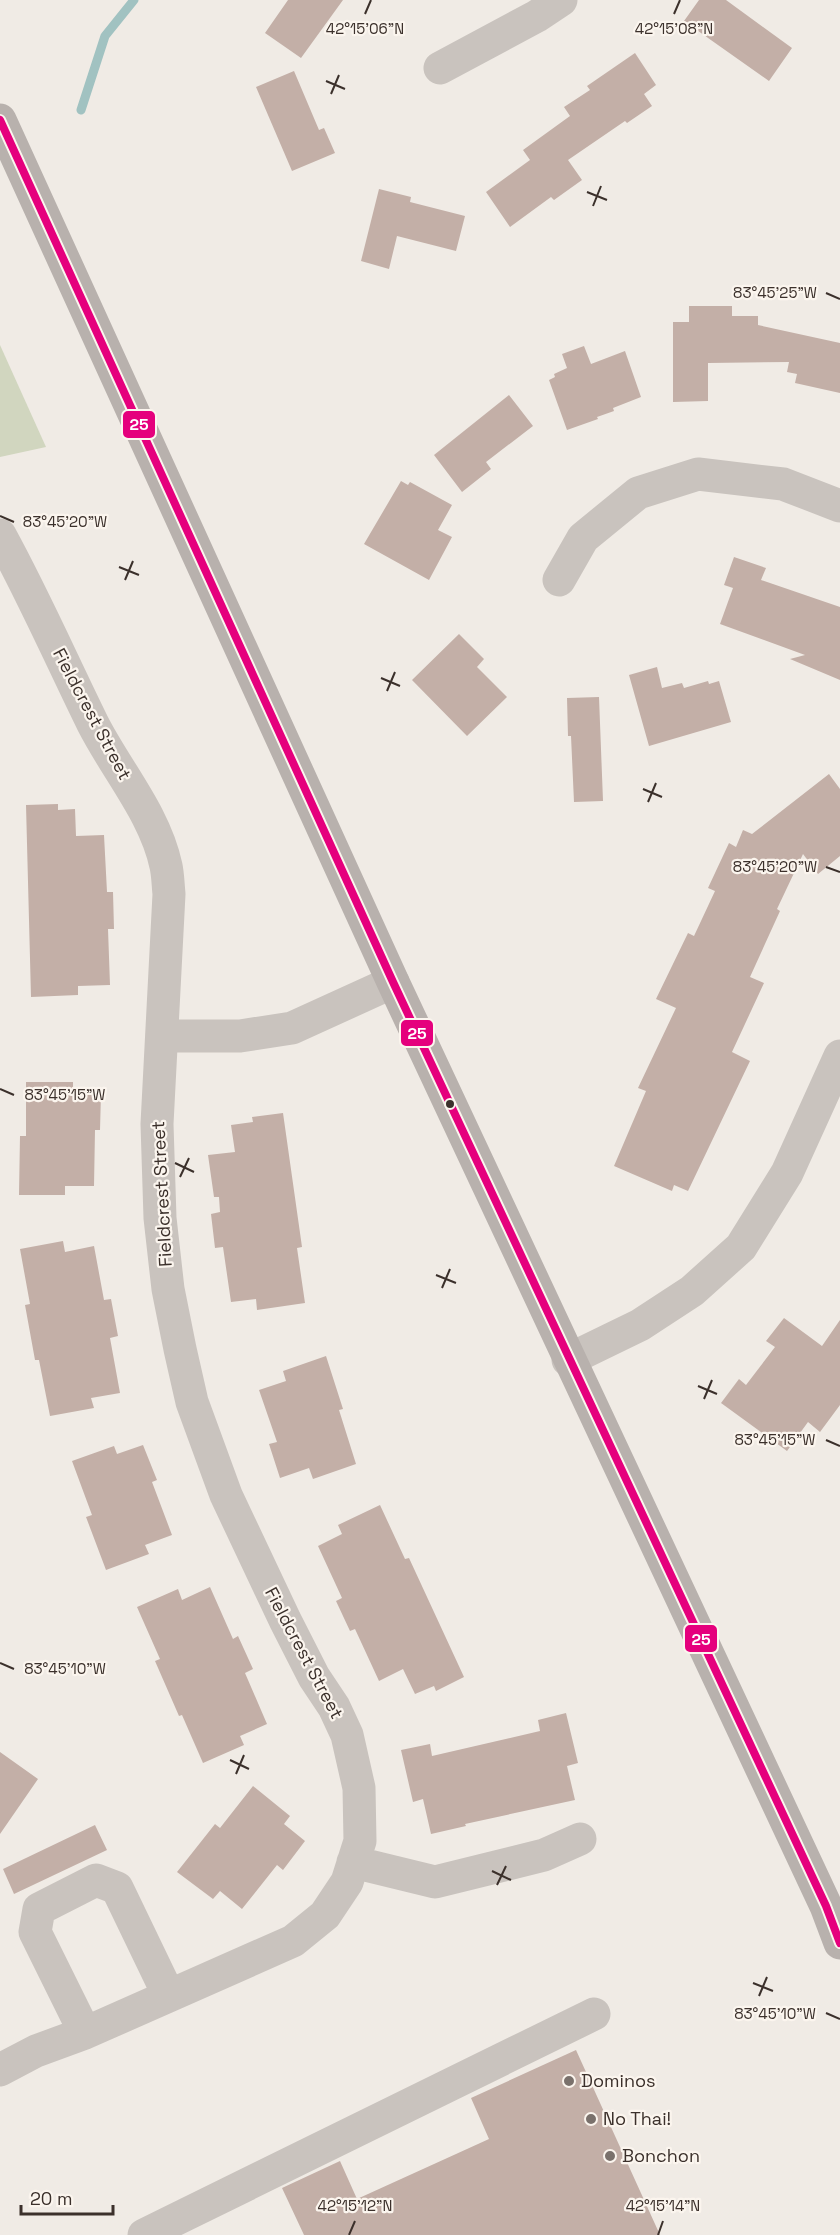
<svg xmlns="http://www.w3.org/2000/svg" width="840" height="2235" font-family="'Space Grotesk',sans-serif">
  <style>
    .green { fill: #d1d6bf }
    .lines { fill: none; stroke-linecap: round; stroke-linejoin: round }
    .stream { stroke: #a1c2c1; stroke-width: 9 }
    .building { fill: #c3afa7 }
    .minor { stroke: #c9c3be; stroke-width: 33 }
    .major { stroke: #b8b1ad; stroke-width: 33 }
    .bus-1-casing { stroke: #fbf5ee; stroke-width: 12 }
    .bus-1 { stroke: #e5007d; stroke-width: 8 }
    .ticks { fill: none; stroke: #3b302b; stroke-width: 2 }
    .bus-dot { fill: #3b302b; stroke: #fbf5ee; stroke-width: 2 }
    .poi-dot { fill: #7a716c; stroke: #fbf5ee; stroke-width: 2 }
    .labels { text-anchor: middle; stroke-width: 4.5; stroke-linejoin: round; paint-order: stroke }
    .street-label { font-size: 18px; fill: #3b302b; stroke: #fbf5ee }
    .poi-label { font-size: 18px; fill: #3b302b; stroke: #fbf5ee; text-anchor: start }
    .ticks-label { font-size: 15px; text-anchor: middle; fill: #3b302b; stroke: #fbf5ee; stroke-width: 4.5; stroke-linejoin: round; paint-order: stroke }
    .line-badge { stroke: #fbf5ee; stroke-width: 2 }
    .badge-label { font-size: 16px; text-anchor: middle; font-weight: bold; fill: #fff }
  </style>
  <rect width="100%" height="100%" fill="#f0ebe5"/>
  <path class="green" d="M0,345L46,447L0,457Z"/>
  <g class="lines">
    <path class="stream" d="M81,110L105,36L134,0"/>
  </g>
  <path class="building" d="M288,0H343L301,58L265,33Z
    M699,0H726L792,48L769,81L684,21Z
    M635,53L656,85L644,94L652,106L627,123L625,121L568,160L582,180L554,200L551,197L510,227L486,192L530,160L523,150L570,116L564,107L590,90L587,86Z
    M294,71L319,130L324,128L335,153L292,171L256,87Z
    M379,189L411,197L410,202L465,216L456,251L397,236L389,269L361,261Z
    M689,306H732V316H758V325L840,343V393L795,383L797,374L787,372L789,362L708,363V401L673,402V322H689Z
    M584,346L591,364L625,351L641,397L613,408L614,411L597,417L598,419L567,430L549,380L555,377L554,374L567,368L562,354Z
    M509,395L533,426L486,462L491,469L462,492L434,455Z
    M401,481L408,485L410,482L452,505L438,530L452,537L429,580L364,544Z
    M734,557L766,568L761,580L840,607V680L790,659L805,655L720,624L733,588L724,585Z
    M459,634L484,659L477,667L507,697L467,736L412,680Z
    M657,667L662,688L682,683L684,688L708,681L709,684L719,681L731,722L649,746L629,675Z
    M599,697L603,801L574,802L571,736H568L567,698Z
    M829,774L840,789V856L818,874L803,854L777,909L780,911L750,977L764,983L732,1052L750,1061L688,1191L674,1185L672,1191L614,1166L646,1091L638,1088L676,1008L656,999L688,933L694,936L715,891L708,888L729,843L736,847L743,830L752,834Z
    M58,804V810L75,809L76,836L104,835L107,892H113L114,929H108L110,985L78,986V995L31,997L26,805Z
    M26,1082H73V1093H101L100,1130H95L94,1186H65V1195H19L20,1136H26Z
    M283,1113L302,1247L297,1248L305,1303L257,1310L256,1299L231,1302L223,1247L215,1248L211,1214L220,1212L219,1197H214L208,1155L235,1152L231,1125L253,1122L252,1117Z
    M63,1241L65,1252L94,1246L104,1300L111,1299L118,1336L110,1338L120,1393L91,1398L94,1408L50,1416L39,1360H35L25,1305L30,1304L20,1249Z
    M784,1318L822,1346L840,1320V1405L820,1432L808,1422L787,1451L721,1403L739,1379L746,1385L775,1347L766,1341Z
    M326,1356L343,1409L339,1410L356,1464L313,1479L309,1468L280,1478L269,1444L277,1442L259,1390L286,1381L283,1371Z
    M143,1445L157,1480L152,1482L172,1535L145,1545L149,1554L106,1570L86,1517L92,1515L72,1461L114,1446L117,1454Z
    M380,1505L405,1559L409,1558L464,1677L436,1691L434,1686L415,1694L403,1669L379,1681L355,1629L350,1631L336,1601L342,1598L318,1546L342,1534L338,1525Z
    M210,1587L233,1639L238,1636L253,1669L245,1673L267,1724L240,1736L244,1745L203,1763L182,1715L179,1716L155,1661L160,1659L137,1607L178,1589L182,1600Z
    M566,1713L578,1763L567,1766L575,1800L465,1824L466,1826L431,1834L423,1799L413,1802L401,1750L430,1744L432,1756L540,1731L538,1720Z
    M0,1752L38,1779L0,1834Z
    M253,1786L290,1816L284,1824L305,1841L283,1870L277,1865L242,1909L220,1891L213,1899L177,1872L215,1824L220,1828Z
    M95,1825L107,1850L14,1894L3,1869Z
    M576,2050L660,2235H304L282,2188L340,2161L357,2199L489,2139L471,2098Z"/>
  <g class="lines">
    <path class="minor" d="M440,68L537,16L561,0
      M0,535C34,597 62,661 93,724C117,771 155,814 166,866C168,875 168,885 169,894L157,1124L160,1218L168,1289L180,1349L192,1402L226,1495L285,1620L314,1677L334,1707L347,1735L359,1788L360,1841L347,1882L325,1915L293,1941L85,2033L36,2051L0,2070
      M559,580L583,538L638,493L698,474L783,484L840,506
      M162,1036H240L292,1028L393,982
      M568,1360L640,1325L692,1291L741,1247L787,1173L840,1056
      M353,1862L435,1882L544,1855L580,1839
      M85,2033L35,1932L39,1909L96,1880L117,1888L169,1996
      M144,2235L594,2014"/>
    <path class="major" d="M0,120L393,982L826,1906L840,1943"/>
    <g class="bus-1-casing">
      <path id="bus-1" d="M0,120L393,982L826,1906L840,1943"/>
    </g>
    <use href="#bus-1" class="bus-1"/>
  </g>
  <path class="ticks" d="M365,14L371,0M674,14L680,0M326,81L345,89M331,94L339,75M587,192L607,200M593,206L601,186M826,293L840,299M0,516L14,522M119,567L139,575M125,580L133,561M381,678L400,686M387,691L395,672M643,789L662,797M648,802L656,783M826,867L840,872M0,1089L14,1095M175,1163L194,1172M180,1177L189,1158M436,1275L456,1283M442,1288L450,1269M698,1386L717,1394M704,1399L712,1380M826,1440L840,1446M0,1663L14,1669M230,1760L249,1769M236,1774L244,1755M492,1871L511,1880M497,1885L506,1866M753,1983L773,1991M759,1996L767,1977M826,2013L840,2019M349,2235L355,2221M658,2235L663,2221"/>
  <circle class="bus-dot" cx="450" cy="1104" r="5"/>
  <g class="poi-dot">
    <circle cx="569" cy="2081" r="6"/>
    <circle cx="591" cy="2119" r="6"/>
    <circle cx="610" cy="2156" r="6"/>
  </g>
  <g class="labels">
    <g class="street-label">
      <text transform="translate(92 714) rotate(62)" y="6">Fieldcrest Street</text>
      <text transform="translate(162 1194) rotate(-93)" y="6">Fieldcrest Street</text>
      <text transform="translate(304 1653) rotate(62)" y="6">Fieldcrest Street</text>
    </g>
    <g class="poi-label">
      <text x="581" y="2087">Dominos</text>
      <text x="603" y="2125">No Thai!</text>
      <text x="622" y="2162">Bonchon</text>
    </g>
  </g>
  <g class="ticks-label">
    <text x="365" y="34">42°15'06"N</text>
    <text x="674" y="34">42°15'08"N</text>
    <text x="775" y="298">83°45'25"W</text>
    <text x="65" y="527">83°45'20"W</text>
    <text x="775" y="872">83°45'20"W</text>
    <text x="65" y="1100">83°45'15"W</text>
    <text x="775" y="1445">83°45'15"W</text>
    <text x="65" y="1674">83°45'10"W</text>
    <text x="775" y="2019">83°45'10"W</text>
    <text x="355" y="2211">42°15'12"N</text>
    <text x="663" y="2211">42°15'14"N</text>
  </g>
  <g class="line-badge">
    <rect x="122" y="410" width="34" height="29" rx="6" fill="#e5007d"/>
    <rect x="400" y="1019" width="34" height="28" rx="6" fill="#e5007d"/>
    <rect x="684" y="1624" width="34" height="29" rx="6" fill="#e5007d"/>
  </g>
  <g class="badge-label">
    <text x="139" y="430">25</text>
    <text x="417" y="1039">25</text>
    <text x="701" y="1645">25</text>
  </g>
  <path d="M21 2205v9h92v-9" fill="none" stroke="#3b302b" stroke-width="3"/>
  <text x="30" y="2205" font-size="18" fill="#3b302b" stroke="#fbf5ee" stroke-width="4.5" paint-order="stroke">20 m</text>
</svg>
